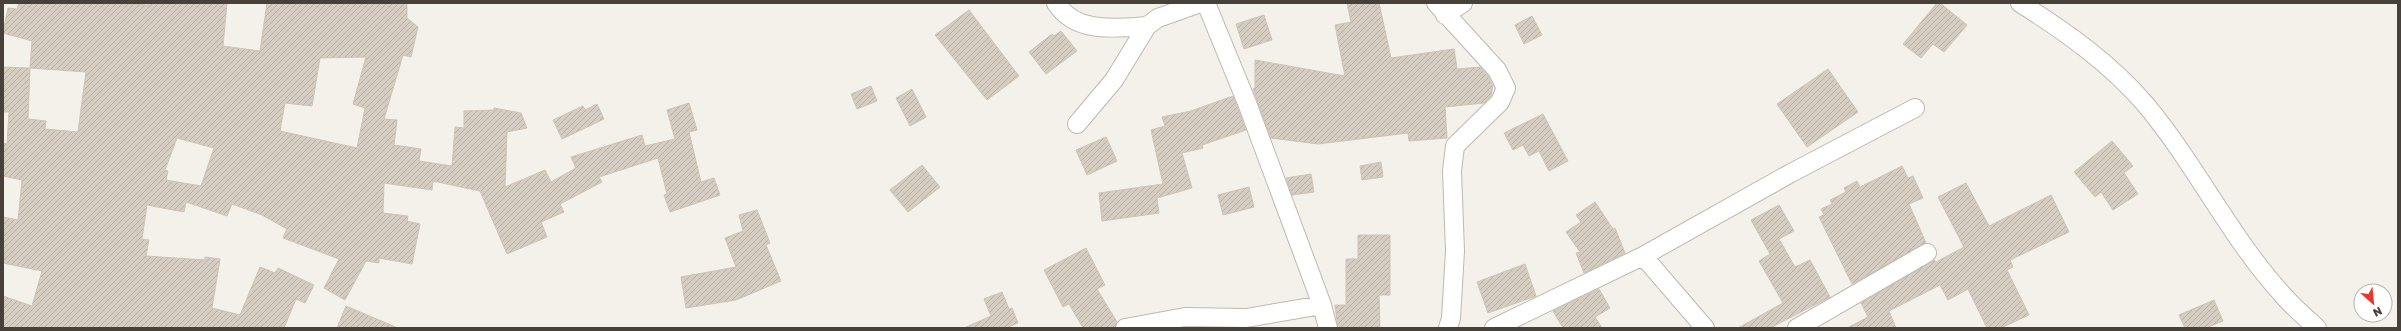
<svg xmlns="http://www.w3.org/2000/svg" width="2401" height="331" font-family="'Golos Text',sans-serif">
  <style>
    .building { fill: url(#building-hatch); stroke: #cfc3b5; fill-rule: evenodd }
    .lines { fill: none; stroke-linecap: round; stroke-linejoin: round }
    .minor-casing { stroke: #bfb8ae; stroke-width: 20 }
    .minor { stroke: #fff; stroke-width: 18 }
  </style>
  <defs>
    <pattern id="building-hatch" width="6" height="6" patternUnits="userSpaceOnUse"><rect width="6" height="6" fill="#d5ccc2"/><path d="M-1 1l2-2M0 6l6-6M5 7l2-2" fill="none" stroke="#b8b0a7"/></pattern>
  </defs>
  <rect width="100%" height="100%" fill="#f4f1eb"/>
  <path class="building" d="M19,3H117L148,5V3H227L223,46L260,51L267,3H407V18L418,27L411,57L403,55L384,119L397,120L394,145L421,149L419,161L452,166L455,127L464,128V111L494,110V108L521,113L527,128L507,132L505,187L545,170L551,182L576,168L571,157L642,135L645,146L675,139L667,110L689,103L697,130L689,132L701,182L714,178L720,195L670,212L664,195L667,194L658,158L599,177L602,182L560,204L564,212L541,222L547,237L507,254L480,191L433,181L432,190L384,183L383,213L408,216L407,221L420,224L412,264L379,258V263L366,261L345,300L324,288L339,259L283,238L287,229L262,215L232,204L227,216L186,202L184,212L147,205L142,239L149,240L146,256L205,260V257L220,259L212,308L240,315L260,267L275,273L278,268L314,285L305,303L296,299L284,328H3V296L32,306L42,271L3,263V217L18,220L22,180L3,176V143L7,144L9,112H3V67L30,68L28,119L46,121L45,129L78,132L86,72L30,68L32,41L3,33L8,8L17,9ZM366,57L353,104L365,108L357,148L280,131L285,103L312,106L320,58ZM177,138L214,148L201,186L166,180L168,171L165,170Z
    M1347,3H1379L1391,58L1454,49L1457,69L1480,67L1488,76L1493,86L1491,96L1484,103L1445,107L1447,138L1409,141L1408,133L1318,144L1271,138L1253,89L1255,88V60L1345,76L1335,25L1351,22Z
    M1937,3H1940L1967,25L1944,52L1933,44L1921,58L1903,44Z
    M969,10L1019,76L987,100L935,35Z
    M1264,15L1272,40L1244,49L1236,24Z
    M1532,16L1542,35L1524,44L1515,25Z
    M1061,31L1077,51L1046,74L1029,52L1052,34L1054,36Z
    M1828,69L1858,112L1807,147L1777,104Z
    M871,86L877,101L857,109L851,94Z
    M912,89L926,117L910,126L896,98Z
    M1233,96L1246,130L1202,145L1203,148L1182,153L1192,188L1157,198L1159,213L1102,221L1099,193L1163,184L1151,130L1165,126L1162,117L1191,111Z
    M597,104L604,119L562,139L553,120L583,106L585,110Z
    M1543,114L1568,161L1549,171L1539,151L1529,156L1523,145L1513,150L1504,133Z
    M1106,137L1117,161L1087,175L1076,150Z
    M2112,141L2133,166L2124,173L2138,194L2113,210L2101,192L2095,197L2074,172Z
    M1381,162L1383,177L1362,180L1360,166Z
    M922,165L940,187L908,212L890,190Z
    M1902,166L1908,178L1913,176L1923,198L1909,204L1926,243L1852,284L1819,217L1824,215L1821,209L1832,204L1830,200L1846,192L1844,188L1857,181L1860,187Z
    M1311,174L1314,192L1292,195L1286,178Z
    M1966,183L1989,226L2051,195L2069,232L2010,260L2013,267L2007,270L2029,315L2001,328H1987L1968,289L1948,300L1940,285L1889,311L1896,328H1847L1868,317L1861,303L1934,260L1936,262L1964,247L1938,197Z
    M1249,187L1254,207L1223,215L1218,195Z
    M1595,202L1613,229L1615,228L1625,253L1584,273L1576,253L1580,252L1566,232L1581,222L1576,215Z
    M1779,205L1794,231L1779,239L1795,267L1810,260L1830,297L1770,328H1738L1783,303L1759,261L1770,254L1751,220Z
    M757,210L770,243L766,245L781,281L736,300L686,308L681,277L736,267L725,238L743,231L739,215Z
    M1358,235H1390V295H1379L1380,328H1338L1335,305H1346V259H1358Z
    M1086,248L1105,285L1097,289L1117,322L1115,328H1083L1069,304L1063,307L1044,270Z
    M1525,264L1536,296L1488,313L1477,282Z
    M1599,289L1610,308L1595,317L1602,328H1563L1553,311Z
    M1002,292L1009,309L1012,308L1018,323L1006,328H964L991,316L984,299Z
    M2214,300L2223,321L2206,328H2185L2179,315Z
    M346,306L398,328H337Z"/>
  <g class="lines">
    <g class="minor-casing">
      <path id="minor" d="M1056,3C1076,34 1115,28 1147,26
        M1206,3L1247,103L1322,305L1328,328
        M1436,3L1497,70L1506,88L1500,102L1455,146L1452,171L1455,251L1451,318L1448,328
        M2020,3C2066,32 2110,63 2146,105C2196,165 2230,237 2282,294C2292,306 2305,317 2317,328
        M1445,15L1463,3
        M1077,124L1114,80L1147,26L1158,18L1200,3
        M1643,256L1705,328
        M1125,328L1185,317L1246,318L1322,305
        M1494,328L1643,256L1791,173L1915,108
        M1797,328L1927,253"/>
    </g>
    <use href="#minor" class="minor"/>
  </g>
  <rect width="2401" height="331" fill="none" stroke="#48413a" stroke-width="8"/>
  <g transform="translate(2373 303) rotate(153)"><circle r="19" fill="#ffffff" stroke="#b6b3b0"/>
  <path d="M0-3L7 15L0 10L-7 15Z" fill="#e8392e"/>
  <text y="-6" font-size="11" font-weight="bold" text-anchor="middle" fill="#48413a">N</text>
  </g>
</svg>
